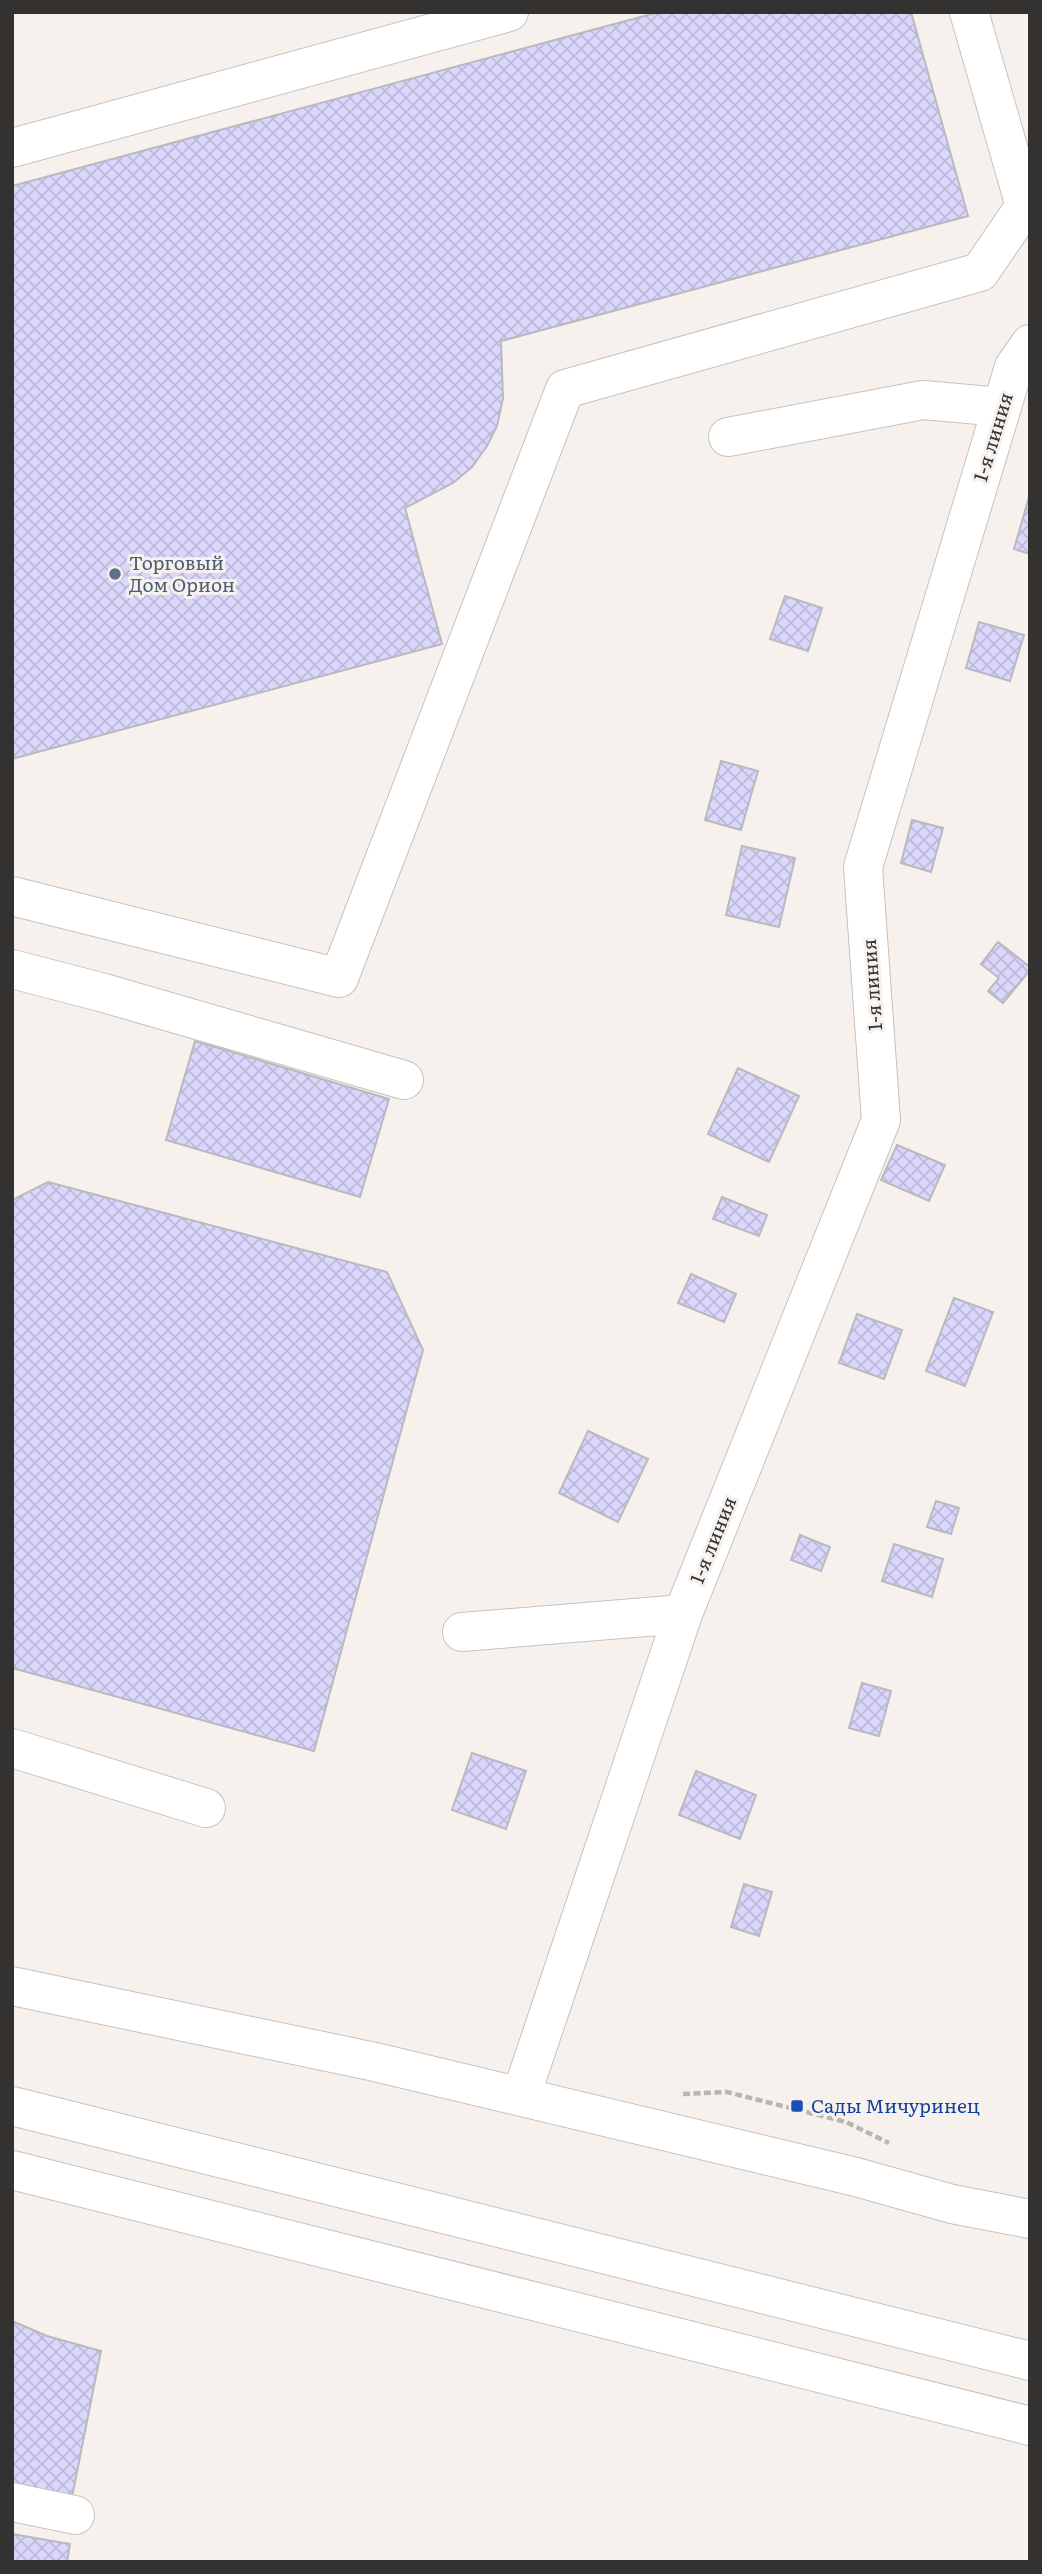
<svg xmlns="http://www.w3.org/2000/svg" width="1042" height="2574" font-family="Literata,serif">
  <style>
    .building { fill: url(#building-cross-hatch); stroke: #b9b9bf; stroke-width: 2 }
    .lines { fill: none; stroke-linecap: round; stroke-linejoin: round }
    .minor-casing { stroke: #c8c2be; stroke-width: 40 }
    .major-casing { stroke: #c8c2be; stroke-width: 40 }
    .path { stroke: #b9b5b1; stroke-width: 4.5; stroke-dasharray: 7 3.5; stroke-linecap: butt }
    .minor { stroke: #fff; stroke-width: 38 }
    .major { stroke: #fff; stroke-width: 38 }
    .service-dot { fill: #5c6f8a; stroke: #f7f1ed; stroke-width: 2.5 }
    .transit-dot { fill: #1a4fb4; stroke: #f7f1ed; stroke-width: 2.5 }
    .labels { text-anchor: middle; stroke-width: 6; stroke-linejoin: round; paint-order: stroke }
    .street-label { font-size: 19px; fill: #343230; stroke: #f7f1ed }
    .service-label { font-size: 19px; fill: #4e5e75; stroke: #f7f1ed; text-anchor: start }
    .transit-label { font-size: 19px; fill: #164399; stroke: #f7f1ed; text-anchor: start }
  </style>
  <defs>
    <pattern id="building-cross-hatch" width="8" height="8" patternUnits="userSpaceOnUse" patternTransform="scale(1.75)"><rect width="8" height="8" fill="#dbd7fc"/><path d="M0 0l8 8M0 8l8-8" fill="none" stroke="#bdb9d8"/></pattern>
  </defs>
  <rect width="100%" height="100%" fill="#f7f1ed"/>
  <path class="building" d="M659,12H911L968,216L501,341L503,398L497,426L487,446L472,467L453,483L405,508L442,644L12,759V186Z
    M1029,497H1030V554L1014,549Z
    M785,596L822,608L808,651L770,639Z
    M979,622L1024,635L1010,681L966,668Z
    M721,761L758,771L741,830L705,820Z
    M912,820L943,828L931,872L901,863Z
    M742,846L795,858L779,927L726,915Z
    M998,942L1030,967V970L1003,1003L988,991L999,978L981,964Z
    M195,1041L389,1099L360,1197L166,1140Z
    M738,1068L799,1096L769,1162L708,1134Z
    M897,1145L945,1165L929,1201L881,1180Z
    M48,1182L387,1272L423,1350L314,1751L12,1668V1200Z
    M722,1197L767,1215L759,1236L713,1219Z
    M691,1274L736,1294L724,1322L678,1303Z
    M954,1298L993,1312L965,1386L926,1371Z
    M857,1314L902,1330L884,1379L839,1363Z
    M588,1431L648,1459L618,1522L559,1493Z
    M936,1501L959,1508L951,1534L927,1527Z
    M800,1535L830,1547L821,1571L791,1560Z
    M894,1544L943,1559L932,1597L882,1581Z
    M862,1683L891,1691L879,1736L849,1728Z
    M472,1753L526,1771L506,1829L452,1810Z
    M696,1771L756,1795L740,1839L679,1815Z
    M744,1884L772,1892L759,1936L731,1927Z
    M12,2321L47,2336L101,2351L72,2497L12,2484Z
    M12,2534L70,2544L67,2562H12Z"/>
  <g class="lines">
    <g class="minor-casing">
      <path id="minor" d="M12,148L509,12
        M728,437L923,400L1002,407
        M12,896L339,978L565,389L980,272L1025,206L969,12
        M12,969L104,993L404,1080
        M462,1632L683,1614
        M12,1748L206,1808
        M12,1986L375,2062L856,2177L952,2204L1030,2219
        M521,2096L683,1614L881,1120L863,867L1014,367L1030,344
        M12,2502L75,2515"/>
    </g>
    <g class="major-casing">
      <path id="major" d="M12,2106L1030,2361
        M12,2170L1030,2426"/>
    </g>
    <path class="path" d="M683,2094L727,2092L846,2122L889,2143"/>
    <use href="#minor" class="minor"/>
    <use href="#major" class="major"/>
  </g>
  <circle class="service-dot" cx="115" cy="574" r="7"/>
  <rect class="transit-dot" x="790" y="2099" width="14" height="14" rx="3.5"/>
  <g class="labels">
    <g class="street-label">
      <text transform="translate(993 437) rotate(-73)" y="7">1-я линия</text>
      <text transform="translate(872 985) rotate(-94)" y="7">1-я линия</text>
      <text transform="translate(713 1540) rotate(-68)" y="7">1-я линия</text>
    </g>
    <g class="service-label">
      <text x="129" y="570">Торговый<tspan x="129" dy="22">Дом Орион</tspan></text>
    </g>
    <g class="transit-label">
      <text x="811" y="2113">Сады Мичуринец</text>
    </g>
  </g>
  <rect width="1042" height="2574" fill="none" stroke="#343230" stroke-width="28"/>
</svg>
